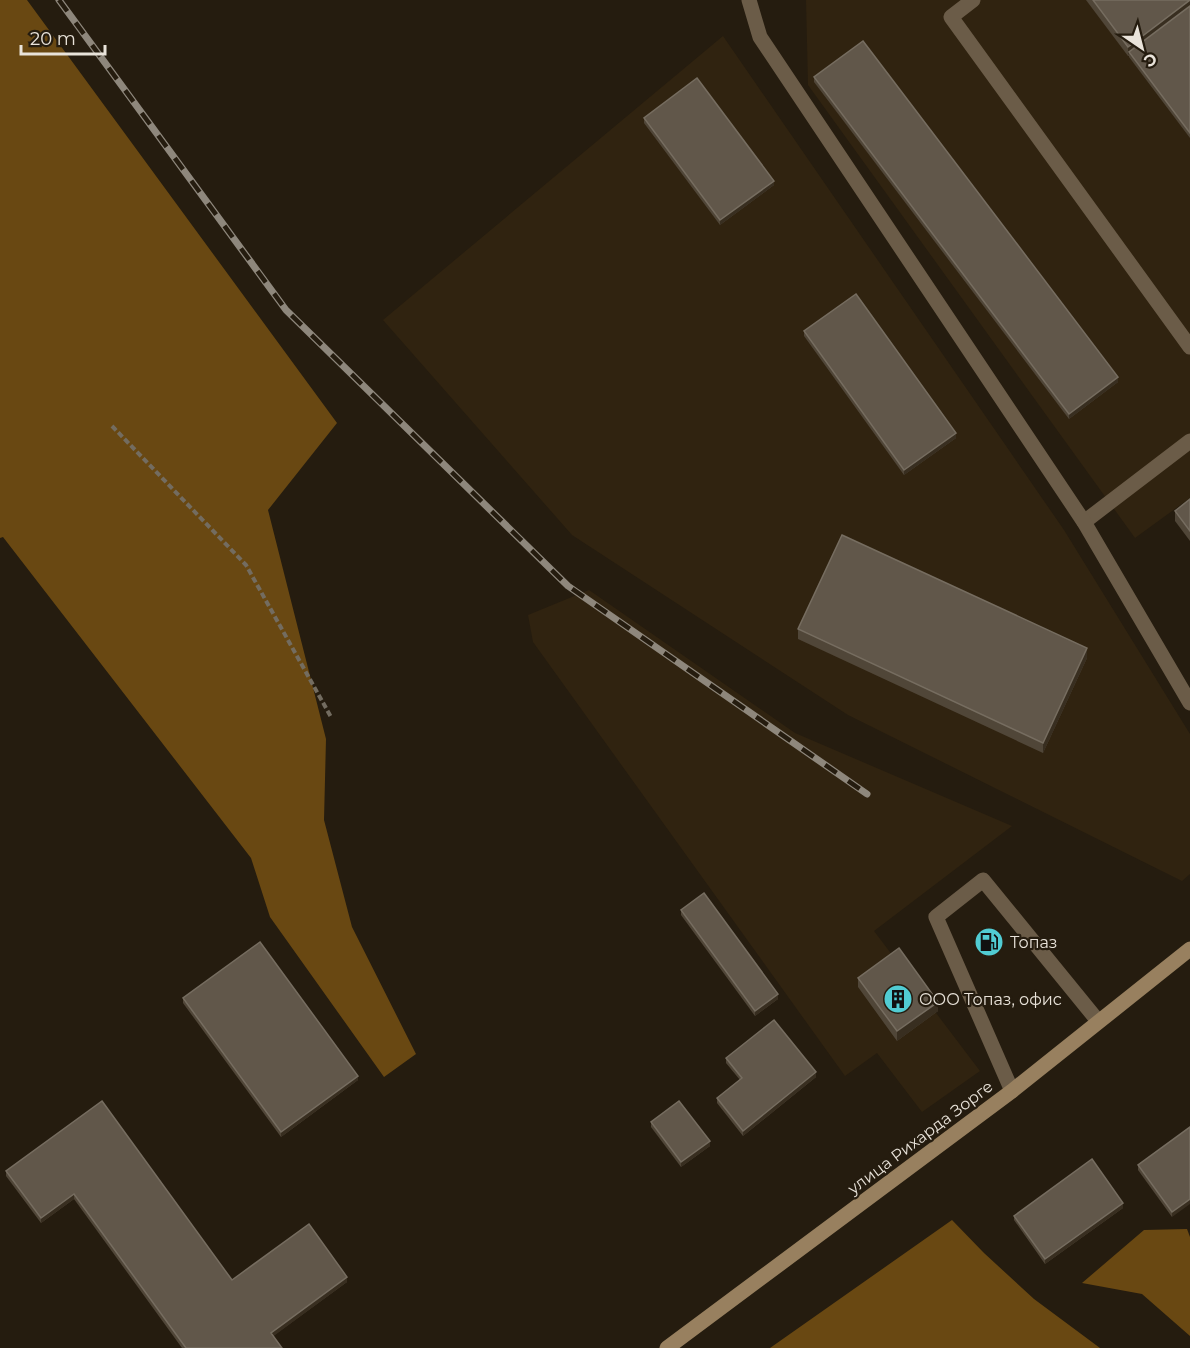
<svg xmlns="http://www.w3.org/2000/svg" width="1190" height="1348" font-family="Montserrat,sans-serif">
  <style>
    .built { fill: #302310 }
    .forest { fill: #694812 }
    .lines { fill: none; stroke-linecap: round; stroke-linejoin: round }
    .path { stroke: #736c60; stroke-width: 4; stroke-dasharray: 6 3; stroke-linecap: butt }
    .lane { stroke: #6b5c48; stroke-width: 15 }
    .street { stroke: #6b5c48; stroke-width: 15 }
    .secondary { stroke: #98805f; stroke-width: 15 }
    .rail-casing { stroke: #8e877c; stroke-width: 7 }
    .rail { stroke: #251c0f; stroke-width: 4.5; stroke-dasharray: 14; stroke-linecap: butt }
    .wall { fill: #504638 }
    .shaded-wall { fill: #382e20 }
    .building { fill: #61574a; stroke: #766d60; stroke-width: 1.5 }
    .labels { text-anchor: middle; stroke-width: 4.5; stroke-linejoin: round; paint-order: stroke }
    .poi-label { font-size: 16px; fill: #e9e3da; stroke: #251c0f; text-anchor: start }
    .street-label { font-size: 16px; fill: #e9e3da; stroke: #251c0f }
  </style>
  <rect width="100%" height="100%" fill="#251c0f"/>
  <path class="built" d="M806,0H1190V498L1135,538L808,85Z
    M723,36L1064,530L1190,734V874L1182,881L848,715L572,535L383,320Z
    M589,590L795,733L1012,826L874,931L980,1071L922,1112L877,1053L845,1076L533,642L528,615Z"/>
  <path class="forest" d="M0,0H27L337,423L268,510L326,739L324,820L352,927L416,1054L384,1077L270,917L251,858L3,537L0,538Z
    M952,1220L984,1253L1034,1299L1100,1348H770Z
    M1187,1229L1190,1237V1336L1142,1294L1082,1283L1144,1230Z"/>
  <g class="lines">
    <path class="path" d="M112,426L246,565L331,717"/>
    <path class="lane" d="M973,0L951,17L1190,347
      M1084,522L1190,441
      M1012,1091L936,917L983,880L1098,1021"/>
    <path class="street" d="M749,0L760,37L1084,522L1190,703"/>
    <path class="secondary" d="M667,1348L1012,1091L1190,949"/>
    <g class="rail-casing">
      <path id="rail" d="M59,0L286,310L568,586L867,794"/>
    </g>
    <use href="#rail" class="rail"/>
  </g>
  <path class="wall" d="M1086,0H1190V138L1129,57V56H1128Z
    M814,77L1118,382L1069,419L814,82Z
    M644,118L774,185L720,225L644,123Z
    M804,331L956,438L904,475L804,336Z
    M1190,499V541L1175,521V511Z
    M798,629L1087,658L1043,753L798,639Z
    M681,910L778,999L755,1016L681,915Z
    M858,978L938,1011L897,1041L858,987Z
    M183,998L358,1080L281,1137L183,1003Z
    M726,1058L816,1077L743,1136L717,1103V1098L740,1080L726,1063Z
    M102,1101L232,1280L347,1282L273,1336L282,1348H182L74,1199L41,1223L6,1176V1171Z
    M651,1122L710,1146L681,1167L651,1127Z
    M1190,1127L1172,1217L1138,1170V1165Z
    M1123,1208L1045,1264L1014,1220V1216Z"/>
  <path class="shaded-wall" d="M1190,0V10L1129,52L1128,56V47Z
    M774,181V185L720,225V220Z
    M1118,377V382L1069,419V414Z
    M956,433V438L904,475V470Z
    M1087,648V658L1043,753V743Z
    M778,994V999L755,1016V1011Z
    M938,1002V1011L897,1041V1031Z
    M816,1072V1077L743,1136V1131Z
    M358,1076V1080L281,1137V1132Z
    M710,1141V1146L681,1167V1162Z
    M74,1194V1199L41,1223V1218Z
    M1190,1199V1204L1172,1217V1212Z
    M1123,1203V1208L1045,1264V1259Z
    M347,1277V1282L271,1338V1333Z"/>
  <path class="building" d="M1093,0H1190L1128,47Z
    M1190,6V133L1129,52Z
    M863,41L1118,377L1069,414L814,77Z
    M697,78L774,181L720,220L644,118Z
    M856,294L956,433L904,470L804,331Z
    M1190,499V531L1175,511Z
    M842,535L1087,648L1043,743L798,629Z
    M704,893L778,994L755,1011L681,910Z
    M260,942L358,1076L281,1132L183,998Z
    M899,948L938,1002L897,1031L858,978Z
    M774,1020L816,1072L743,1131L717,1098L742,1078L726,1058Z
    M102,1101L232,1280L309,1224L347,1277L271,1333L282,1348H186L74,1194L41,1218L6,1171Z
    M679,1101L710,1141L681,1162L651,1122Z
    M1190,1127V1199L1172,1212L1138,1165Z
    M1092,1159L1123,1203L1045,1259L1014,1216Z"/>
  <defs>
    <g id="fuel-disc" transform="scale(1.5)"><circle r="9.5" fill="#51ccd3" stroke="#251c0f"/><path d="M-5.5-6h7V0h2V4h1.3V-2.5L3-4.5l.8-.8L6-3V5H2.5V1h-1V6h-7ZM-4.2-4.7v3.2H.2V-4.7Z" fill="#111"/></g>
    <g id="building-disc" transform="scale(1.5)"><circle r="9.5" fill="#51ccd3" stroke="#251c0f"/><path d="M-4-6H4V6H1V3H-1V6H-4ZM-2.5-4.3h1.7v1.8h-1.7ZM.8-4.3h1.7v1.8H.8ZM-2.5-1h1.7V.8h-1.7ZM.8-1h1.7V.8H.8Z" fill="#111"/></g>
  </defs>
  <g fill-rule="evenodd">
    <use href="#fuel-disc" x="989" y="942"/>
    <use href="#building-disc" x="898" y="999"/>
  </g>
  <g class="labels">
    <g class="poi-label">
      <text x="1010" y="948">Топаз</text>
      <text x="919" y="1005">ООО Топаз, офис</text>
    </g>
    <g class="street-label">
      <text transform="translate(920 1137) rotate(-37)" y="6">улица Рихарда Зорге</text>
    </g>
  </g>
  <g transform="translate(1142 48) rotate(145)" stroke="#251c0f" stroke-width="4.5" paint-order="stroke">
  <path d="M0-4.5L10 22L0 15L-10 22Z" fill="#e9e3da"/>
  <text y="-9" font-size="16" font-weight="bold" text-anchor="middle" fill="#e9e3da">С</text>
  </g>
  <path d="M21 45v9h84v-9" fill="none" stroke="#e9e3da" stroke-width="3"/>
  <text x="30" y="45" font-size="18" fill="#e9e3da" stroke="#251c0f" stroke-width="4.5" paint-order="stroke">20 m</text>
</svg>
